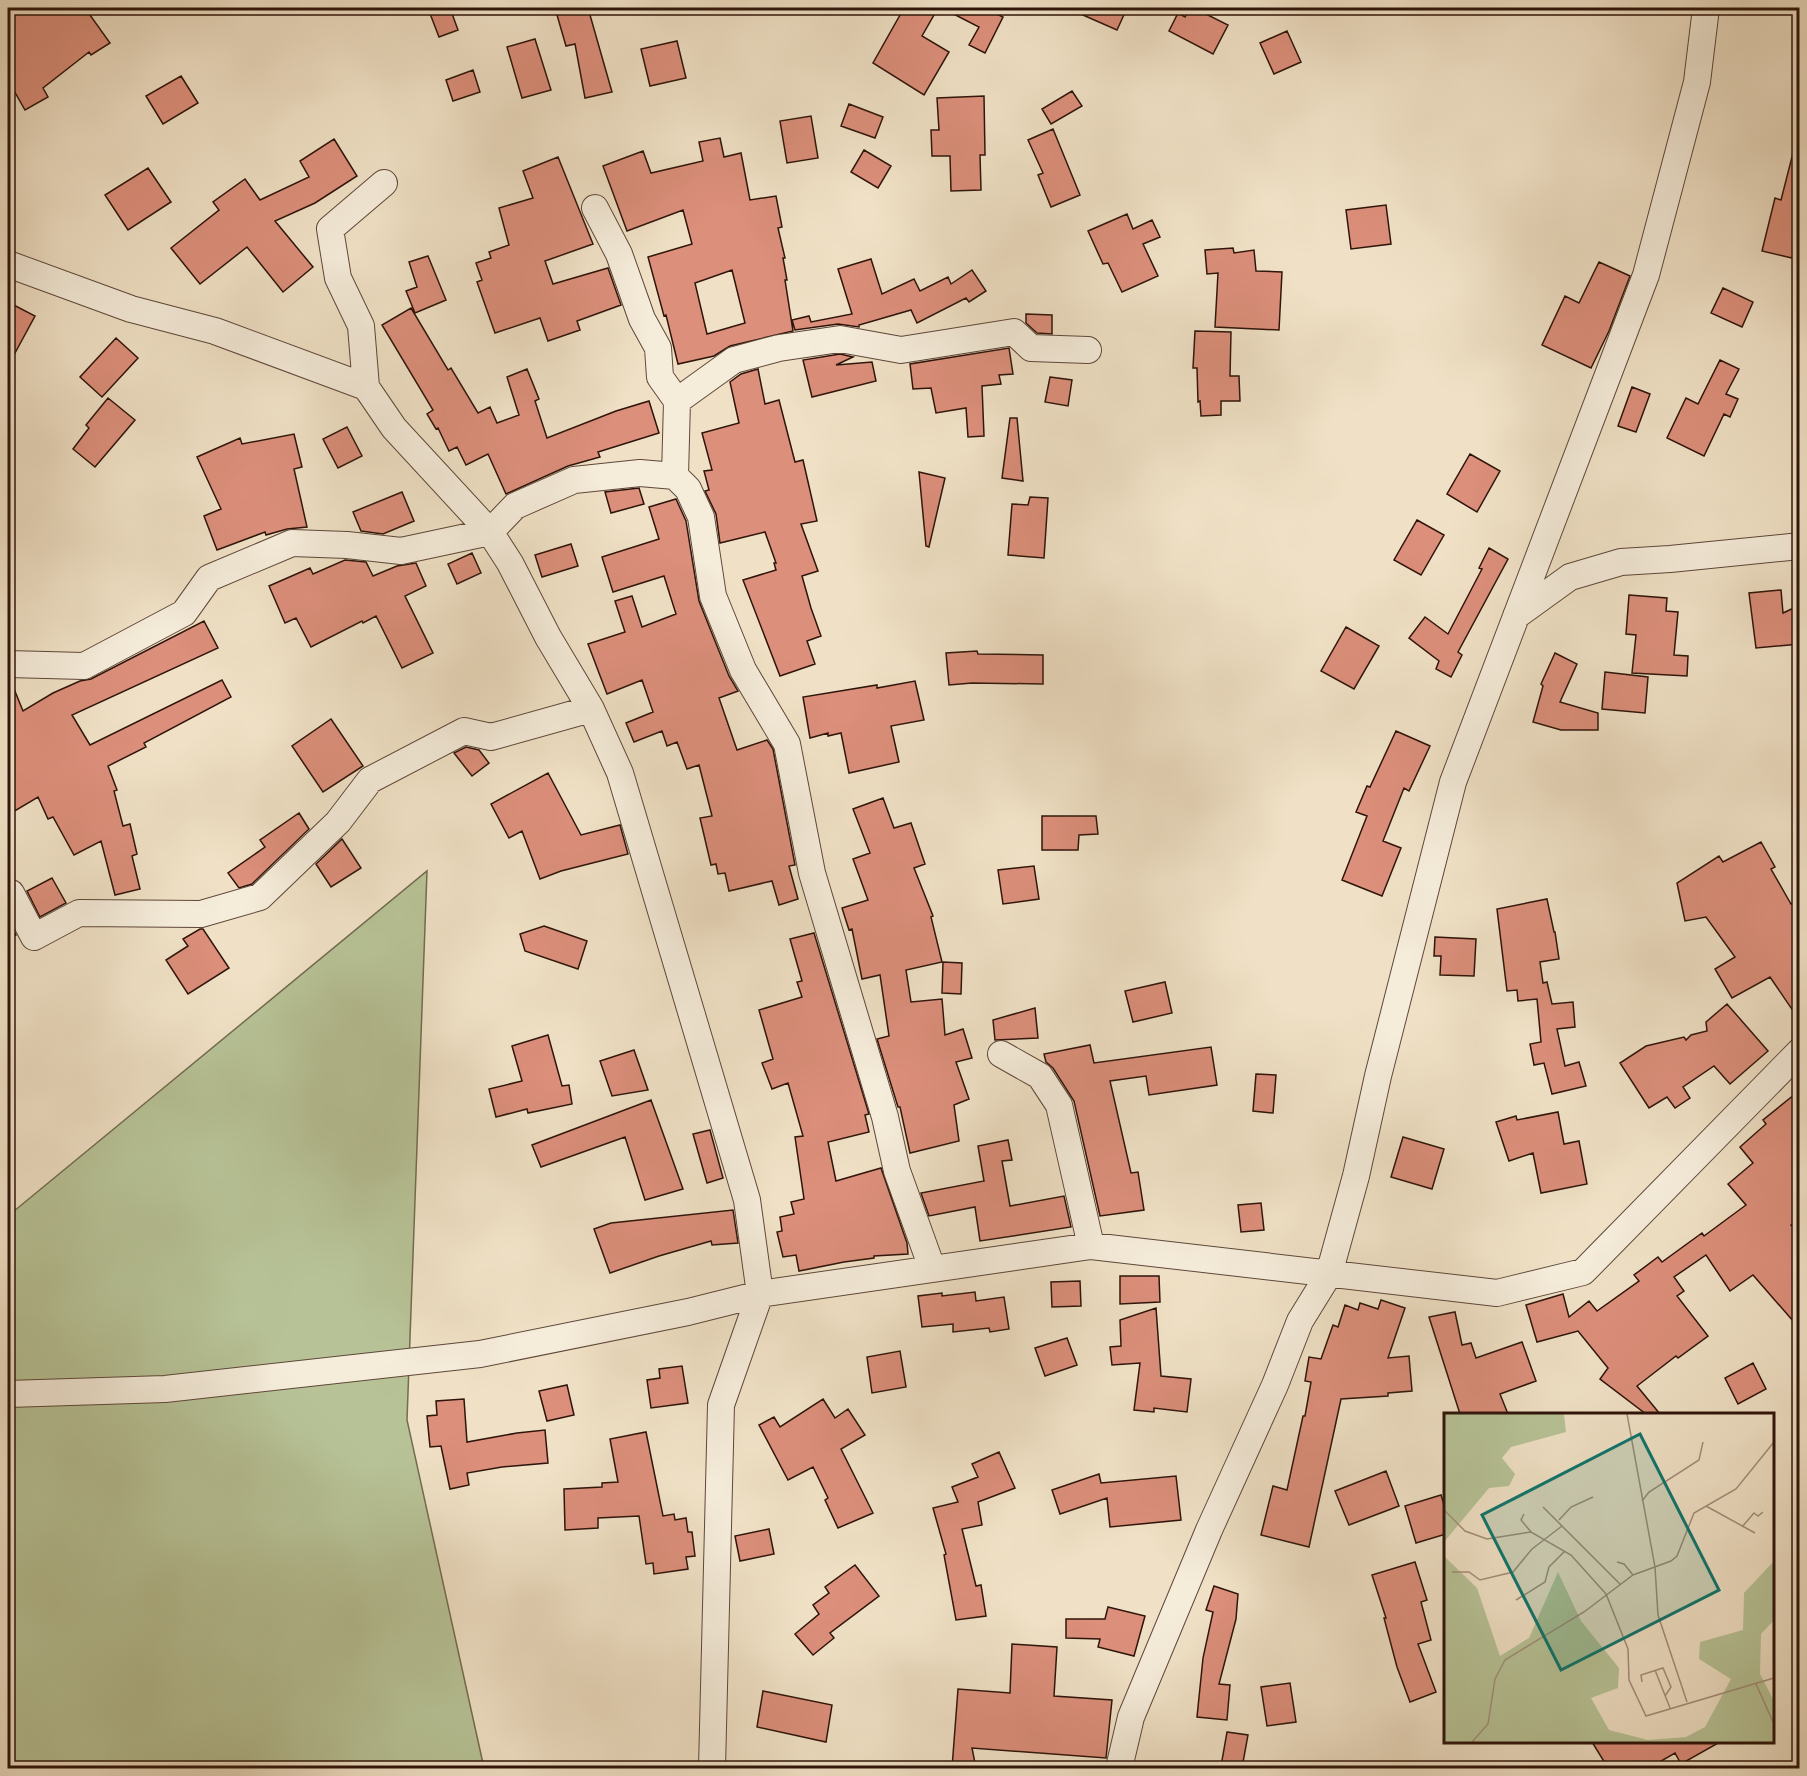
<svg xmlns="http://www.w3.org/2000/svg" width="1807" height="1776" font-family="Vollkorn,serif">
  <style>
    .green { fill: #b7c397; stroke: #726c50; stroke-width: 1.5 }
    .building { fill: #dc8f7b; stroke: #2e140a; stroke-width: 1.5; fill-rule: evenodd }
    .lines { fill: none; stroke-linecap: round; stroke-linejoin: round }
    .minor-casing { stroke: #5e4739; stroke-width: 28 }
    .minor { stroke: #f5ecda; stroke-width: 26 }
    .inset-road { fill: none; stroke: #a28f7b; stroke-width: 1.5 }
    .view { fill: #0f766e; fill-opacity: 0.15; stroke: #0f766e; stroke-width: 3 }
    .inset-edge { fill: none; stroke: #2e140a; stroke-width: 3 }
  </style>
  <rect width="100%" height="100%" fill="#f0e1c6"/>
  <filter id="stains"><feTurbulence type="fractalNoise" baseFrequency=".00333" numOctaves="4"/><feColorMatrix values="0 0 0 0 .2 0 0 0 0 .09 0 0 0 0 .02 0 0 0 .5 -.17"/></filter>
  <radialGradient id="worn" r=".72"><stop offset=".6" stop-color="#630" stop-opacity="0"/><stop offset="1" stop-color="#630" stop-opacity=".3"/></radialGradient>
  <path class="green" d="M427,871L407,1420L484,1768H8V1216Z"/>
  <path class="building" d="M8,8H85L110,43L91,55L89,52L43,88L48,97L25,110L8,80Z
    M440,8H450L458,30L439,37L429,11Z
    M555,8H588L612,92L585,98L575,44L566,46Z
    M904,8H938L922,36L949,52L924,95L873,63Z
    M942,8H984L1003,17L985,53L969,45L979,27Z
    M1067,8H1127L1117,30Z
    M1190,8H1194L1228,25L1213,54L1169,31L1178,13L1185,17Z
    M1287,31L1301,62L1274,74L1260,43Z
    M535,39L551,90L522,98L507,47Z
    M677,41L686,78L650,86L641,49Z
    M473,70L480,92L453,101L446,80Z
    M181,76L198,103L163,124L146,96Z
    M1072,91L1082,106L1051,124L1042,109Z
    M984,96L985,155H980L981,190L951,191L950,156H932L931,130H939L937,98Z
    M849,104L883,117L875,138L841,126Z
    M811,116L818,158L787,163L780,121Z
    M1053,129L1080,195L1051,207L1038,175L1043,173L1028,140Z
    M720,138L724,157L741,153L750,200L776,196L782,227L778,228L785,258H783L787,280H785L793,331L730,346L714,356L678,364L666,315L664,316L648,257L692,244L683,210L627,231L603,166L643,151L651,173L703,161L699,142ZM732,270L745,323L707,334L695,283Z
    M334,139L357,176L315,203L275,221L313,267L283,292L247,247L200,284L171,248L219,210L213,202L245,179L260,200L309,177L300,161Z
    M864,150L891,166L878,188L851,172Z
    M1793,153H1800V227L1792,258L1762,251L1775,198L1781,200Z
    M558,157L593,244L545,261L553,284L608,268L621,305L577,321L580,330L548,341L540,318L495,333L477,282L482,280L476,263L491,258L489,252L509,245L499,208L533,198L523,171Z
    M148,168L171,202L128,230L105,195Z
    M1386,205L1391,244L1351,249L1346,210Z
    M1127,214L1133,229L1152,220L1160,237L1143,244L1158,276L1122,292L1108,263L1103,264L1088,231Z
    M1233,248L1234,253L1254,250L1256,271L1282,272L1279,330L1215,327L1218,273L1207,274L1205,250Z
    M428,256L446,300L415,313L406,291L417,287L409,262Z
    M871,259L882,294L914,279L920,291L948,277L951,284L972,270L986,291L969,302L966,298L917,323L911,310L859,325V327L838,324L795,330L792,320L809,316L811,322L852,314L838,269Z
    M1599,262L1630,276L1609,331L1591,368L1542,345L1565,296L1579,303Z
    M1723,288L1753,302L1742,327L1711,313Z
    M8,302L35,316L8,366Z
    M411,308L448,370L451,368L478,413L490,407L497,423L519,415L507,377L527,369L539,399L535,401L547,438L616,411L649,401L659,433L598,452L600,457L568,466L506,494L488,454L466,465L457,447L449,451L438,428L436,429L427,414L433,410L382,325Z
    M1026,314L1052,315V334L1037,333L1026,323Z
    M1195,331L1231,332L1230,376H1239L1240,401H1221V415L1201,416L1200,401L1198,402L1197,368H1193Z
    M116,338L138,358L102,397L80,377Z
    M1009,348L1013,374L999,375L1001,384L982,386L984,436L968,437L966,408L936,413L931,388L913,389L910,364Z
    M840,354L853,357L836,365L872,362L876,381L812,397L803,360Z
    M1720,360L1739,369L1726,394L1738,399L1730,417L1724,414L1704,456L1667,438L1686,398L1698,404Z
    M758,369L765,404L779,400L795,462L803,460L817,521L801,524L818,571L802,576L811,608L821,636L807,641L815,664L780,676L743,580L776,570L774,563H776L765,532L720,543L716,514L705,491L709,490L704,471L712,470L702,433L739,423L730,382L741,374Z
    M1050,377L1072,380L1068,406L1045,402Z
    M1632,387L1650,394L1636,432L1618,426Z
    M108,398L135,420L95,467L73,449L89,428L86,425Z
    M1010,418H1017L1023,481L1002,478Z
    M347,427L362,456L338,468L323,439Z
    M294,434L302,467L294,469L307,527L287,529L266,535L265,532L217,550L204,516L221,509L197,457L240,438L242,444Z
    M1470,454L1500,471L1477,512L1447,494Z
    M919,472L945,478L929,547L926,546Z
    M639,488L644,504L611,513L605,492Z
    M402,492L414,521L383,534L361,531L353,512Z
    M1030,497L1048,498L1044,558L1008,555L1012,504L1028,505Z
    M676,499L686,521L699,601L729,676L738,691L719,698L737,750L767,740L773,749L795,865L789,866L798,899L779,905L772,881L729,891L725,873L718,874L716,864L711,865L700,818L712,816L699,765L687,769L677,742L667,746L662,731L634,742L626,723L653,712L642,680L607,694L588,644L625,632L615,601L632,596L642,627L676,614L664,576L613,592L602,557L659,539L649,507Z
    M1417,520L1444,535L1421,575L1394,560Z
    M571,544L578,566L542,577L535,555Z
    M1489,548L1508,559L1458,652L1462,655L1451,677L1436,669L1439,661L1409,638L1425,617L1448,634L1482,569L1479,568Z
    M472,553L481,573L457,584L448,564Z
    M345,560L366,562L373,576L397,566L416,563L426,586L405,596L433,653L402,668L376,616L363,623L362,621L311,647L296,618L285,623L269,586L310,568L313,574Z
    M1781,590L1783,613L1800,605V644L1756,648L1749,593Z
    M1629,595L1667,598L1666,611L1678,612L1674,655L1688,656L1687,676L1632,673L1636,635L1626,634Z
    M204,621L218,648L72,715L90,745L222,680L231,697L144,743L146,747L108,766L117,790L114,791L123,826L130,824L137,854L132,856L140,889L115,895L101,841L74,855L53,817L48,819L38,797L8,815V679H10L23,711L53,693L80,681L91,679Z
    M1346,627L1379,646L1354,689L1321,671Z
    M977,651L978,654L1043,655V684L972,683L949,685L946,653Z
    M1555,653L1577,664L1560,702L1598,713V730H1561L1533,722L1543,686L1541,684Z
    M1605,672L1648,677L1645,713L1602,709Z
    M915,681L924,720L891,726L899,762L849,773L841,733L828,736V733L810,738L803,697L877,685V688Z
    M331,719L363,766L323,792L292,746Z
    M1396,731L1430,746L1409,791L1404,788L1383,841L1401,848L1382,896L1342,880L1367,816L1356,812L1367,786L1370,787Z
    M466,747L479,750L489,763L472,776L454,753Z
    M548,773L581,835L620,825L628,854L561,871L540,879L522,831L509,838L491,804Z
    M883,798L894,828L911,823L925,864L914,868L933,916L931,917L942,962L906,970L911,1002L942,999L945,1035L963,1029L972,1058L956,1062L969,1099L954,1105L959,1141L910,1153L900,1107H898L877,1039L889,1036L880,975L862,979L852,929L849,930L842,908L868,900L853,859L870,853L853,809Z
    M299,813L309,829L252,884L239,888L228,873L265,847L260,840Z
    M1042,816H1096L1098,834L1079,835L1078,850H1042Z
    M342,839L361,868L331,887L316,864Z
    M1761,842L1775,867L1771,869L1791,904L1800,898V1021L1770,977L1732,998L1715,969L1735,957L1706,917L1685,921L1677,883L1719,856L1723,862Z
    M1034,866L1039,899L1003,904L998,870Z
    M52,878L66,903L40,917L27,891Z
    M1547,899L1554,932H1555L1559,959L1540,962L1543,983L1547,982L1552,1004L1573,1002L1575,1027L1557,1029L1565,1066L1579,1062L1586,1086L1552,1094L1544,1063L1534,1065L1530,1044L1541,1042L1537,999L1518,1001L1517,990L1507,991L1497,909Z
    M8,920L16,935L8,940Z
    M544,926L587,941L578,969L525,951L520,934Z
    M200,929H203L229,968L188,994L166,960L188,946L183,939Z
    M814,933L869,1114L865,1115L869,1132L828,1142L836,1181L881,1168L907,1243L908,1254L874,1256V1258L844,1262L799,1271L796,1255L783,1257L777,1232L782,1231L780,1217L794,1214L791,1202L804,1199L795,1137L803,1136L788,1083L772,1089L762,1063L773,1059L759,1010L802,997L797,982L802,981L790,939Z
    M1435,937L1476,939L1474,976L1440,975L1441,956H1434Z
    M943,962L962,963L961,994L942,993Z
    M1165,982L1172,1013L1133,1022L1125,991Z
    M1727,1004L1768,1051L1730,1084L1714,1066L1683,1087L1690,1098L1675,1108L1667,1097L1649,1108L1620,1063L1646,1046L1684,1037L1686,1040L1691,1035L1707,1031L1706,1022Z
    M1035,1008L1038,1038L995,1040L993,1020Z
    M548,1035L562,1086L569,1085L572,1104L528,1113L527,1109L496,1117L489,1089L522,1081L512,1046Z
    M1090,1045L1094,1063L1211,1047L1217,1085L1149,1095L1146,1076L1110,1081L1131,1173L1138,1172L1144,1210L1100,1216L1074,1101L1053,1068L1046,1062L1044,1054Z
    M634,1050L648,1090L612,1096L600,1061Z
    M1256,1074L1276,1075L1273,1113L1253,1111Z
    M1800,1090V1218L1791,1225L1800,1235V1329L1753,1275L1730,1291L1706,1255L1674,1277L1684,1291L1677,1296L1708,1336L1678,1358L1676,1356L1637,1386L1660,1414H1646L1600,1379L1608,1368L1578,1331L1537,1342L1526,1305L1563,1294L1569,1317L1589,1301L1597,1311L1639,1281L1634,1275L1658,1257L1662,1262L1702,1233L1704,1236L1746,1205L1728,1184L1753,1163L1740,1147L1766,1124L1763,1120Z
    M651,1100L683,1189L645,1200L625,1137L541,1167L532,1145Z
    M1558,1112L1564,1144L1579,1141L1587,1184L1541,1193L1533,1153L1509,1161L1496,1122L1516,1116L1517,1120Z
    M710,1130L723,1178L707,1183L693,1134Z
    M1403,1137L1444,1149L1432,1189L1391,1177Z
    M1008,1140L1012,1160L1002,1161L1010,1206L1064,1196L1071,1227L980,1241L975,1207L929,1216L921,1193L984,1181L978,1146Z
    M1261,1203L1264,1230L1241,1232L1238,1205Z
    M733,1210L738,1243L712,1245L711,1241L659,1256L610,1273L594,1229L611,1223Z
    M1120,1276H1159L1160,1302L1120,1304Z
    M1080,1281L1081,1306L1052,1307L1051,1282Z
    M975,1292L976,1301L1004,1297L1009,1329L990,1332L989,1328L953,1332V1324L922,1327L918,1296L942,1293V1296Z
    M1381,1300L1405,1308L1388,1358L1409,1356L1412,1391L1388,1393V1396L1341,1399L1309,1547L1261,1535L1273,1486L1287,1490L1303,1416H1305L1311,1382L1305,1381L1309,1357L1321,1359L1333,1325L1338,1327L1345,1305L1358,1310L1360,1303L1378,1309Z
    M1156,1308L1161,1376L1191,1379L1187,1412L1154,1408V1412L1134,1410L1140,1363L1112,1365L1110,1347L1121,1346L1120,1320Z
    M1455,1312L1462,1345L1471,1343L1476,1358L1522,1342L1536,1381L1500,1394L1508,1414H1460L1429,1317Z
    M1067,1338L1077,1365L1045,1376L1035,1348Z
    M900,1351L906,1387L872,1393L867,1357Z
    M1753,1363L1766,1389L1738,1404L1725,1378Z
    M682,1366L688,1403L651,1408L647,1380L660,1378L659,1369Z
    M567,1385L574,1415L547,1421L539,1391Z
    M464,1399L467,1442L517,1433L545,1430L548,1463L502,1467L467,1473L469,1485L450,1489L441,1446L430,1447L427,1416L437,1415L436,1401Z
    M823,1399L835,1418L848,1409L865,1435L841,1449L873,1513L838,1528L825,1500L828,1498L813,1467L788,1480L759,1425L774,1417L780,1427Z
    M646,1432L663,1516L674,1514L675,1520L686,1518L688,1532H692L695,1556L686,1557L688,1569L654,1574L653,1563L646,1564L639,1516L598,1518V1528L565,1530L564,1489L602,1487V1483L618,1482L610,1439Z
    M999,1452L1015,1488L978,1502L982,1525L962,1529L976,1586L981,1585L986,1616L956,1620L944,1555L946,1554L933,1508L958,1502L952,1487L978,1477L972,1464Z
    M1386,1471L1399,1506L1349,1525L1335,1491Z
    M1099,1474L1101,1483L1176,1476L1181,1520L1110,1527L1107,1498L1060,1514L1052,1490Z
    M1441,1495L1446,1511V1534L1416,1543L1405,1506Z
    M769,1529L774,1554L740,1561L735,1536Z
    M1415,1562L1427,1600L1421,1602L1431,1640L1418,1644L1436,1692L1410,1702L1397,1667L1384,1618H1386L1372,1575Z
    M855,1565L879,1596L830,1633L834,1638L813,1655L795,1634L819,1614L813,1605L829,1593L825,1587Z
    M1214,1586L1238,1594L1236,1619L1219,1684L1230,1685L1227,1720L1197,1717L1203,1658L1213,1612L1206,1610Z
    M1108,1607L1145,1616L1134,1656L1098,1647L1100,1639L1066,1638V1619H1105Z
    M1012,1644L1057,1647L1054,1696L1112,1700L1106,1758L972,1748L976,1768H952L958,1689L1010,1693Z
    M1290,1683L1296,1722L1267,1726L1261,1687Z
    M763,1691L832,1705L826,1742L757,1727Z
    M1227,1732L1248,1735L1242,1768L1221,1766Z
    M1592,1742H1720L1681,1764L1675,1753L1649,1768H1608Z"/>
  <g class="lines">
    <g class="minor-casing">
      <path id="minor" d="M595,208L619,254L642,319L658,348L660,377L677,401L675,476
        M8,264L131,309L215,331L366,387L394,428L490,532L510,563L548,637L591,709L620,773L747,1200L760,1294L721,1405L712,1768
        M366,387L361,326L338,278L330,229L384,183
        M677,401L734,360L779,348L840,339L901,350L1014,332L1031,348L1088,350
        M1516,616L1570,577L1621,562L1670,559L1800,546
        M8,664L84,666L184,613L209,578L292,543L347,545L401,551L490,532L515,506L574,480L640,473L675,476L688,489L701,517L713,596L743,670L787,744L812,873L885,1117L897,1171L932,1268
        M8,894L11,893L34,937L79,913L201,914L260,897L338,822L370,780L464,731L491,737L591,709
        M1001,1054L1040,1076L1059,1105L1091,1246
        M8,1394L165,1389L480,1354L688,1312L760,1294L1091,1246L1497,1293L1583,1272L1800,1051
        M1119,1768L1131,1717L1209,1530L1275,1385L1300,1321L1329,1274L1356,1176L1378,1076L1453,782L1646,275L1697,82L1706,8"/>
    </g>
    <use href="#minor" class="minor"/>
  </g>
  <g transform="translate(1444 1413)">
    <rect width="330" height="330" fill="#f0e1c6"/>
    <path d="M0,1H120L122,19L67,34L58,45L71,61L65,73L45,75L0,129ZM0,143L33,175L56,243L85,225L114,159L137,208L175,255L174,275L147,285L165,317L204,327L242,324L261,314L287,266L255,246L256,229L299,217L300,180L330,148V207L317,221L316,261L330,288V329H0Z" fill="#b7c397"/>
    <path class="inset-road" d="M183,1L211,154L214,202L243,289M198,88L205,79L255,47L259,29M262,93L311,120M99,94L176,171M0,97L21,118L43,126L87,119L127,142L162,181L184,236L185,267L202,303L330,265M80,101L77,107L87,119M115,107L127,94L149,84M298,114L310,100L314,103L319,99M173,149L180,151L189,162M8,159H25L36,167L69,159L88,136L118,113M72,187L101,169L105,154L121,138M211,257L226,295M198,269L197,262L219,255L227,274L221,283M312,271L330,311M28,329L44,311L51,266L61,247L140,199L189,162L227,148L233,143L250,100L292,76L330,29"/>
    <path class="view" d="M196,21L275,177L117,257L38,102Z"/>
    <rect width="330" height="330" class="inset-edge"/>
  </g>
  <rect width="1807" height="1776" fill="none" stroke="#f0e1c6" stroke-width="30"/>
  <rect x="9" y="9" width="1789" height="1758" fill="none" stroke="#2e140a" stroke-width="3"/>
  <rect x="15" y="15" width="1777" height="1746" fill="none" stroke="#2e140a" stroke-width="1.5"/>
  <rect width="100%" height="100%" filter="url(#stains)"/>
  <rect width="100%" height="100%" fill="url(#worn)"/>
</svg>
